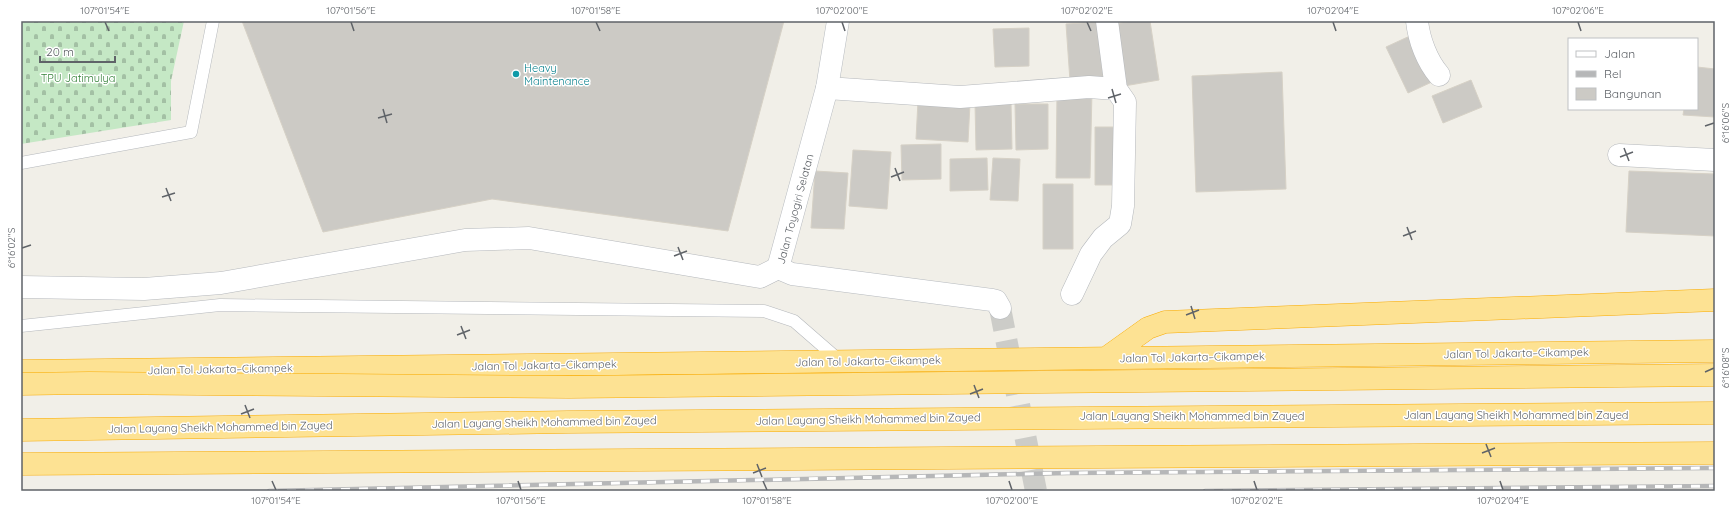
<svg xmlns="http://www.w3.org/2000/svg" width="1736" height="512" font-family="Quicksand,sans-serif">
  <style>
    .cemetery { fill: url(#cemetery-stones) }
    .building { fill: #cccac5; stroke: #d6d1c6 }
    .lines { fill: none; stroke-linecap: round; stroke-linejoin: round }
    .secondary-tunnel { stroke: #ccccc8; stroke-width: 22; stroke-dasharray: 22 11; stroke-linecap: butt }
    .lane-casing { stroke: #b5b8bc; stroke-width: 13 }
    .street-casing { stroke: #b5b8bc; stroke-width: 23 }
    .secondary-casing { stroke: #b6babf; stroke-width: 23 }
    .highway-casing { stroke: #f9ab00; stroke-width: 23 }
    .lane { stroke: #fff; stroke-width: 12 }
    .street { stroke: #fff; stroke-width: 22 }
    .secondary { stroke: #fff; stroke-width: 22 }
    .highway { stroke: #fde293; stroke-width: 22 }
    .rail-casing { stroke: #b6b7b8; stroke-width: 4.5 }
    .rail { stroke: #fff; stroke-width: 3; stroke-dasharray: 9; stroke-linecap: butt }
    .highway-bridge-casing { stroke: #f9ab00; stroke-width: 23; stroke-linecap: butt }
    .highway-bridge { stroke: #fde293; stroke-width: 22 }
    .ticks { fill: none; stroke: #5f6368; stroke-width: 1.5 }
    .culture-dot { fill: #0f9aa8; stroke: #fff; stroke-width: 1.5 }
    .labels { text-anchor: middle; stroke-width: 3; stroke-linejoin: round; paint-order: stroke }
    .culture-label { font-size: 11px; fill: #0d838f; stroke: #fff; text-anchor: start }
    .park-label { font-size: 11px; fill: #348238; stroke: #fff }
    .street-label { font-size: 11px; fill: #5f6368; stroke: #fff }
    .neatline { fill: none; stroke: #5f6368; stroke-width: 1.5 }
    .ticks-label { font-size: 10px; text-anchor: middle; fill: #5f6368 }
  </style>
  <defs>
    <pattern id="cemetery-stones" width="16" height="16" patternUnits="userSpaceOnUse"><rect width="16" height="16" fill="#c5e8c5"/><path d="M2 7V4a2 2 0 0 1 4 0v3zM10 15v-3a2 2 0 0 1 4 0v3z" fill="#a3c0a4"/></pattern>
  </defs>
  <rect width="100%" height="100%" fill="#f1efe8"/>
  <path class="cemetery" d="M21,21H184L171,81V120L21,144Z"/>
  <path class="building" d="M242,21H784L728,231L492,199L323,232Z
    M1133,21H1150L1159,80L1124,86L1114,24Z
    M1098,22L1103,79L1070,81L1066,24Z
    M1029,28V66L995,67L993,29Z
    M1412,35L1434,81L1408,93L1386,47Z
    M1697,67L1715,69V117L1683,115L1684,109H1697Z
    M1282,72L1286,189L1196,192L1192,76Z
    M1471,80L1482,107L1443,123L1432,96Z
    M1092,91L1090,178H1056L1057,93Z
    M918,101L970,104L968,142L916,139Z
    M975,103H1011L1012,149L976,150Z
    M1015,104H1048V149L1016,150Z
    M1095,127H1122V185H1095Z
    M941,144V179L902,180L901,145Z
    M853,150L891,152L887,209L849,206Z
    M987,158L988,190L950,191V159Z
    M993,158L1020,159L1018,201L990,200Z
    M815,171L848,173L844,229L811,228Z
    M1629,171L1715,174V236L1626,232Z
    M1043,184H1073V249H1043Z"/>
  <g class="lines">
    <path class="secondary-tunnel" d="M1000,308L1036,491"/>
    <g class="lane-casing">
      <path id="lane" d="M21,163L191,132L213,21
        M21,326L220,305L764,311L794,321L840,361"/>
    </g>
    <g class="street-casing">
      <path id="street" d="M1417,21C1419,40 1427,61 1439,75
        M827,88L960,97L1089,87L1116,89
        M1619,155L1715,160
        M21,287L144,289L221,283L465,240L529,238L760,277L778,268
        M1072,294L1091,254L1103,238L1120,224L1123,206L1125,102L1116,89L1107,21"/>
    </g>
    <g class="secondary-casing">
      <path id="secondary" d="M838,21L827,88L778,268L792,274L992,300L996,301L1000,308"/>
    </g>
    <g class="highway-casing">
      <path id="highway" d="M1106,358L1148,328L1165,322L1715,300
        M21,371L1715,351
        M21,464L1715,453"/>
    </g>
    <use href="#lane" class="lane"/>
    <use href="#street" class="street"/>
    <use href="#secondary" class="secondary"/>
    <use href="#highway" class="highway"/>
    <g class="rail-casing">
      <path id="rail" d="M269,491L1067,473L1715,468
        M1205,491L1715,486"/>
    </g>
    <use href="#rail" class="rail"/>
    <g class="highway-bridge-casing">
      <path id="highway-bridge" d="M21,384L89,383L569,387L1715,375
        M21,430L568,422L1715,413"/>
    </g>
    <use href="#highway-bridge" class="highway-bridge"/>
  </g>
  <path class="ticks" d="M105,22L109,31M351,22L354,31M596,22L600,31M842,22L845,31M1087,22L1091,31M1333,22L1336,31M1578,22L1581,31M1112,89L1116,103M1108,98L1121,94M383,109L387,123M378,118L392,114M1705,126L1714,123M1624,148L1629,161M1620,157L1633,152M895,168L900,181M891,177L904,172M166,188L171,201M162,197L175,193M1407,227L1412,240M1403,236L1416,231M678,247L683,260M22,248L31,245M674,256L687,251M1191,306L1195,319M1186,315L1199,310M461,326L466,339M457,335L470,330M1705,372L1714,368M974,385L979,398M970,394L983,389M245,405L250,418M241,414L254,409M1486,444L1491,457M1482,453L1495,448M757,464L762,477M753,473L766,468M272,481L276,490M518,481L521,490M763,481L767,490M1009,481L1012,490M1254,481L1257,490M1500,481L1503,490"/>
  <circle class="culture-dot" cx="516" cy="74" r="4"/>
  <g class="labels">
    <g class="culture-label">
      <text x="524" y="72">Heavy<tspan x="524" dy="13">Maintenance</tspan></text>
    </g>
    <g class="park-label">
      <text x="78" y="82">TPU Jatimulya</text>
    </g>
    <g class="street-label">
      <text transform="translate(795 209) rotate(-75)" y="4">Jalan Toyogiri Selatan</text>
      <text transform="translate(1516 353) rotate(-1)" y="4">Jalan Tol Jakarta–Cikampek</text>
      <text transform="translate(1192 357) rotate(-1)" y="4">Jalan Tol Jakarta–Cikampek</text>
      <text transform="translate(868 361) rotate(-1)" y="4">Jalan Tol Jakarta–Cikampek</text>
      <text transform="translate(544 365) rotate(-1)" y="4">Jalan Tol Jakarta–Cikampek</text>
      <text transform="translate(220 369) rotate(-1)" y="4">Jalan Tol Jakarta–Cikampek</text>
      <text x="1516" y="419">Jalan Layang Sheikh Mohammed bin Zayed</text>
      <text x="1192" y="420">Jalan Layang Sheikh Mohammed bin Zayed</text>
      <text transform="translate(868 419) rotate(-1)" y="4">Jalan Layang Sheikh Mohammed bin Zayed</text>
      <text transform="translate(544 422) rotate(-1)" y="4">Jalan Layang Sheikh Mohammed bin Zayed</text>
      <text transform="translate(220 427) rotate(-1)" y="4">Jalan Layang Sheikh Mohammed bin Zayed</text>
    </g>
  </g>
  <rect width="1736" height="512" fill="none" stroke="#ffffff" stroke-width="44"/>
  <rect x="1568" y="38" width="130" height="72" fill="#ffffff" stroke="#bfc1c3"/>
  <rect x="1576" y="51" width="20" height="6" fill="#ffffff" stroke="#bfc1c3"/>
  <text x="1604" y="58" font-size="12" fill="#5f6368">Jalan</text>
  <rect x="1576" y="71" width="20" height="6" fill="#b6b7b8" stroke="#bfc1c3"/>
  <text x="1604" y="78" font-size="12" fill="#5f6368">Rel</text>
  <rect x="1576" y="88" width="20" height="12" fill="#cccac5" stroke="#bfc1c3"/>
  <text x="1604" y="98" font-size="12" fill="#5f6368">Bangunan</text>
  <path d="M40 56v6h75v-6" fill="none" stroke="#5f6368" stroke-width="2"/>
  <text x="46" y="56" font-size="12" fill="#5f6368" stroke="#ffffff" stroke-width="3" paint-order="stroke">20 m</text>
  <rect x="22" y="22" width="1692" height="468" class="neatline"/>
  <g class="ticks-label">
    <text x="105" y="14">107°01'54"E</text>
    <text x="351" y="14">107°01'56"E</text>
    <text x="596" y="14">107°01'58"E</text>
    <text x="842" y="14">107°02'00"E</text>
    <text x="1087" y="14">107°02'02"E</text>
    <text x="1333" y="14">107°02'04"E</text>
    <text x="1578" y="14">107°02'06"E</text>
    <text transform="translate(1725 123) rotate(-90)" y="4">6°16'06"S</text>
    <text transform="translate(11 248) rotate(-90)" y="4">6°16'02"S</text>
    <text transform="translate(1725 368) rotate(-90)" y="4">6°16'08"S</text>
    <text x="276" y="504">107°01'54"E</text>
    <text x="521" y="504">107°01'56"E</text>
    <text x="767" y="504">107°01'58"E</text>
    <text x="1012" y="504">107°02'00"E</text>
    <text x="1257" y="504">107°02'02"E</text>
    <text x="1503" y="504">107°02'04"E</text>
  </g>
</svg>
